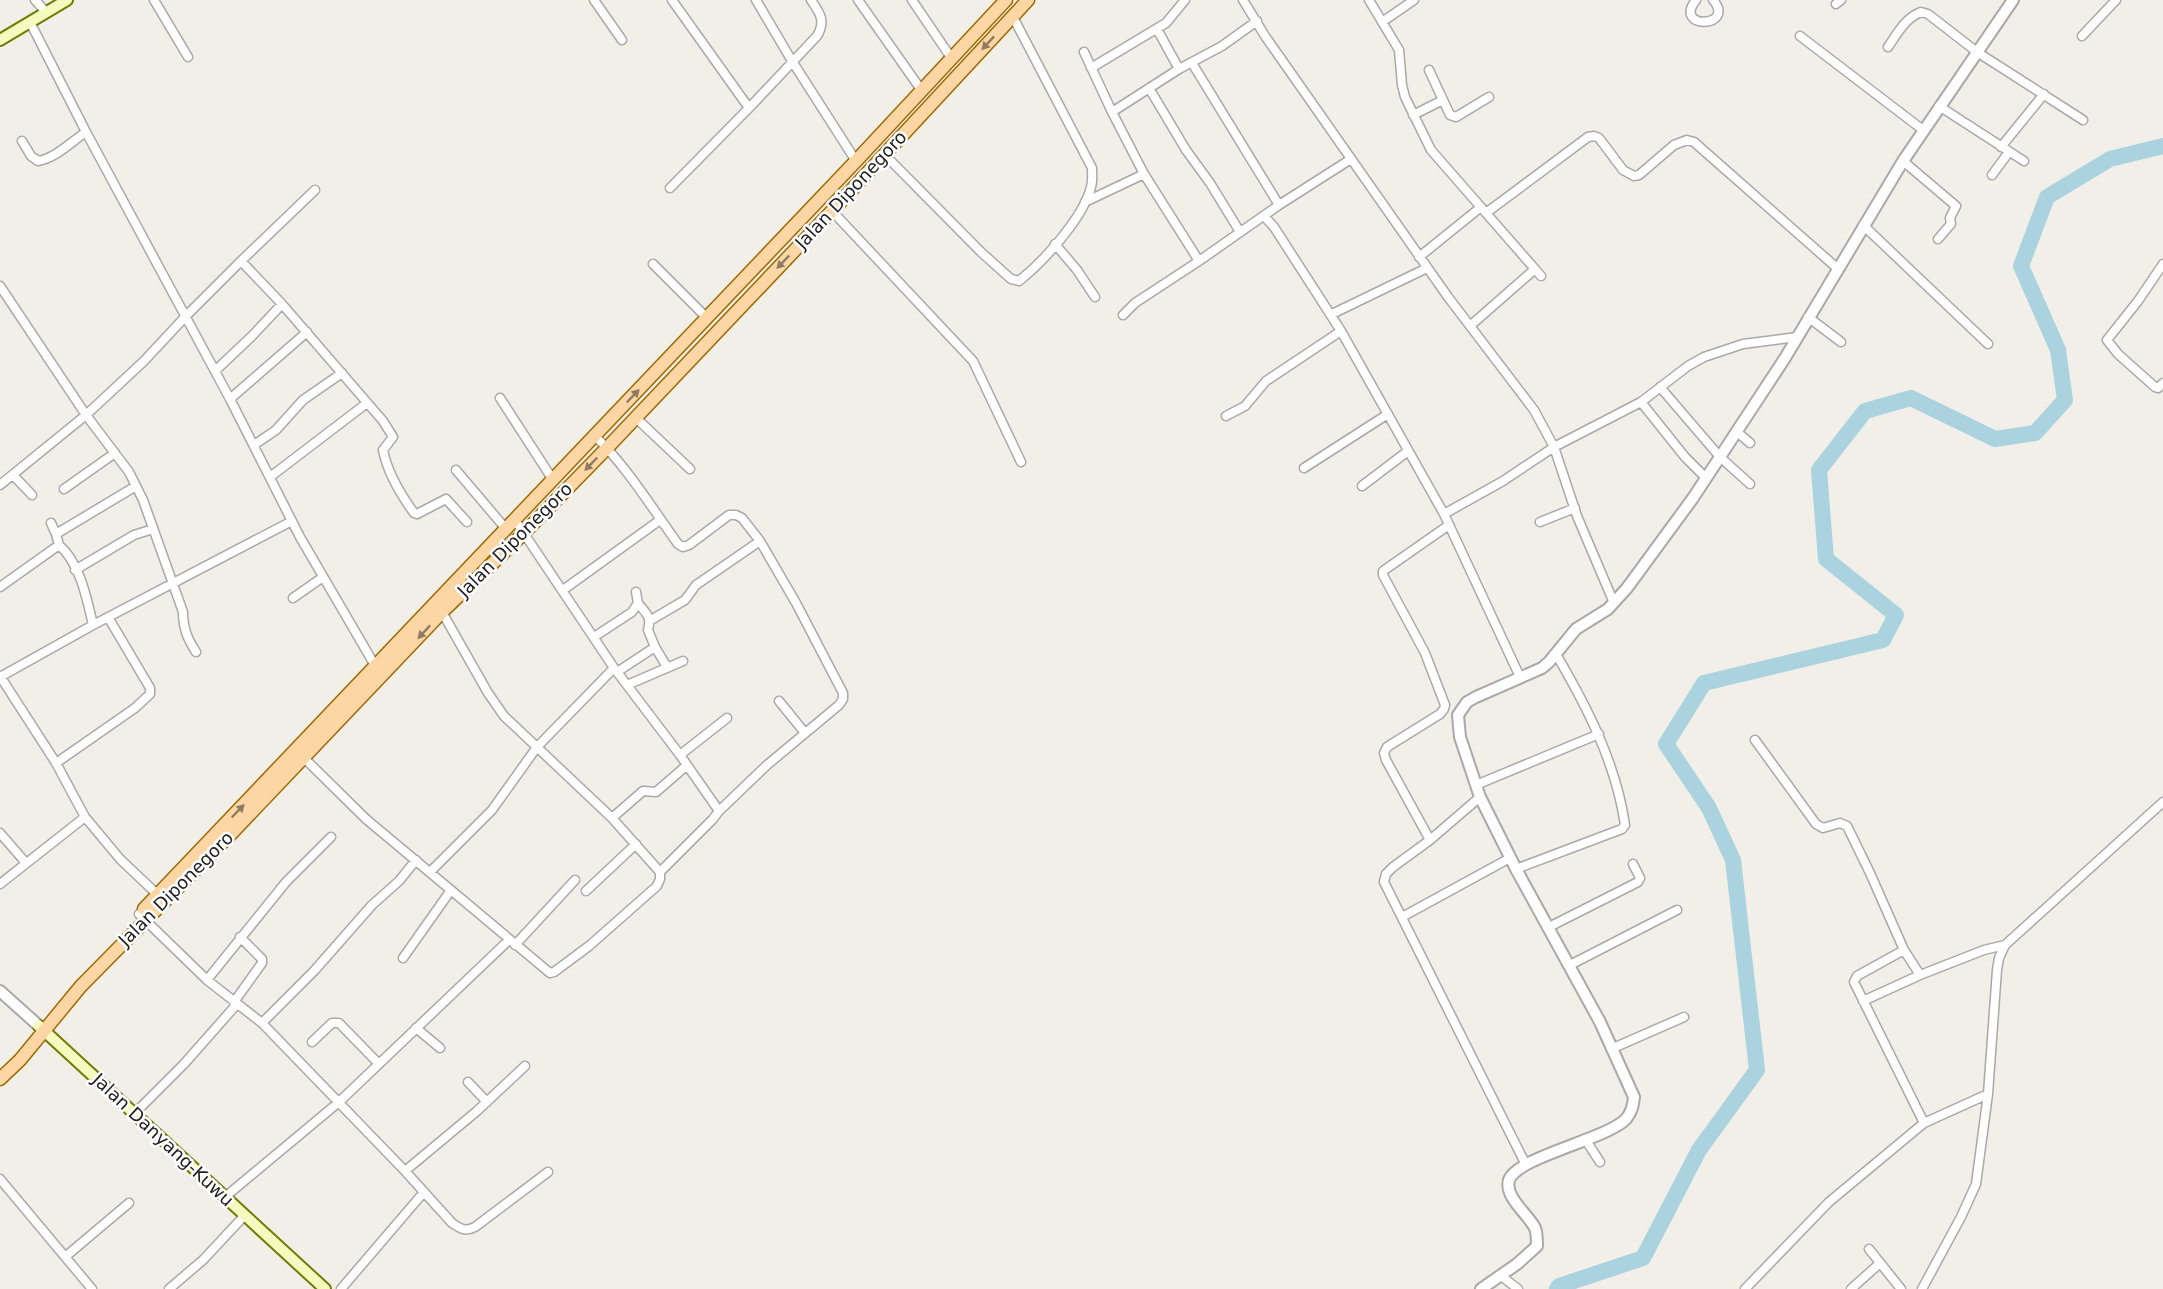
<svg xmlns="http://www.w3.org/2000/svg" width="2163" height="1289" font-family="'DejaVu Sans',sans-serif">
  <style>
    .lines { fill: none; stroke-linecap: round; stroke-linejoin: round }
    .river { stroke: #aad3df; stroke-width: 16 }
    .minor-casing { stroke: #a9a9a9; stroke-width: 11 }
    .tertiary-casing { stroke: #a9a9a9; stroke-width: 14 }
    .secondary-casing { stroke: #707d05; stroke-width: 14 }
    .primary-casing { stroke: #a06b00; stroke-width: 15 }
    .minor { stroke: #fff; stroke-width: 8 }
    .tertiary { stroke: #fff; stroke-width: 10 }
    .secondary { stroke: #f7fabf; stroke-width: 10 }
    .primary { stroke: #fcd6a4; stroke-width: 12 }
    .oneway { fill: #8f7c63 }
    .labels { text-anchor: middle; stroke-width: 5; stroke-linejoin: round; paint-order: stroke }
    .street-label { font-size: 18px; fill: #222; stroke: #fff }
  </style>
  <rect width="100%" height="100%" fill="#f2efe9"/>
  <g class="lines">
    <path class="river" d="M1557,1289L1559,1286L1643,1258L1699,1150L1757,1070L1733,860L1709,808L1666,744L1704,683L1883,640L1896,615L1826,559L1819,470L1865,411L1911,398L1995,439L2035,433L2065,400L2058,350L2021,266L2047,197L2110,159L2163,146"/>
    <g class="minor-casing">
      <path id="minor" d="M35,0L46,12
        M154,0L188,57
        M594,0L622,40
        M672,0L749,108L817,36C826,21 820,13 811,0
        M756,0L792,61L856,161
        M858,0L922,91
        M912,0L952,59
        M1243,0L1265,36L1448,297L1534,410L1554,447L1577,516L1614,603
        M1369,0L1399,50L1402,85L1405,97L1431,150L1541,276
        M1696,0C1672,30 1737,28 1713,0
        M1836,4L1841,0
        M30,22L86,132L230,399L300,537L377,669
        M1382,22L1414,0
        M1157,29L1179,69
        M1800,36L1923,130
        M2082,36L2116,0
        M1888,47C1897,34 1905,18 1921,12L1928,14L1977,52L2083,120
        M1084,52L1112,112L1144,174
        M1192,63L1279,205L1199,261
        M1091,68L1166,23L1185,0
        M1429,70L1443,100
        M1149,88L1186,150L1210,183L1240,232
        M1939,106L2024,161
        M1112,112L1179,69L1222,46L1257,21
        M1413,115L1443,100L1450,115L1456,117L1489,97
        M22,141L31,156L38,161C56,158 71,142 86,132
        M2001,147L2044,94
        M884,154L982,253L1011,279L1019,281C1043,262 1084,217 1091,187C1093,181 1092,175 1092,168L1013,17
        M1903,161L1956,206L1950,218L1951,224L1938,239
        M1992,175L2009,152
        M670,188L749,108
        M1085,202L1144,174L1199,261L1135,303L1123,315
        M1279,205L1351,159
        M832,211L973,361L1021,462
        M1486,213L1588,137L1594,136L1599,138L1623,170L1634,176L1639,175L1674,145L1687,140L1694,142L1837,268
        M1264,216L1274,227L1341,331L1444,514L1520,677
        M1863,225L1988,344
        M1055,244L1077,270L1095,297
        M1419,257L1481,207
        M241,261L315,190
        M653,264L707,318
        M2163,264L2138,301L2107,340L2118,354L2155,387L2158,388L2163,383
        M0,286L86,415L129,472L143,500L183,612C183,628 187,638 196,652
        M1332,314L1427,268
        M1808,317L1841,342
        M1470,326L1535,269
        M215,371L252,336L282,304
        M1660,387L1720,457L1750,484
        M500,398L553,480
        M230,399L307,332
        M1641,402L1685,457L1706,478
        M1226,416L1245,406L1266,381L1341,331
        M635,417L690,469
        M1736,431L1750,443
        M595,436C627,467 652,508 678,544L683,547L689,545L729,515H736L742,518L760,541L796,603L843,693V699L839,705L767,765L719,811
        M254,445L276,430L303,400L342,373
        M1304,468L1388,414
        M456,470L506,529
        M13,475L32,495
        M270,477L367,403
        M0,485L86,415L144,361L185,317L241,261L282,304L383,421L393,437L383,450C387,471 401,495 414,513L417,514L446,499L467,522
        M1362,486L1408,451
        M64,489L115,453
        M1444,514L1503,481L1554,447L1641,402L1688,366L1704,357L1743,344L1797,337
        M1540,522L1575,508
        M51,523L56,534
        M59,545L56,534L136,486
        M75,570L134,535L153,529
        M0,587L59,545C80,563 87,599 93,625
        M563,590L660,520
        M293,598L323,577
        M638,603C646,614 652,616 648,630L655,647L667,667
        M442,612L488,693L504,716L612,818L660,872L713,819L719,811L680,755L614,668L515,520
        M651,620L685,600L696,585L760,541
        M594,637L632,612L638,603L636,592
        M617,672L655,647
        M0,676L56,763L85,817L120,859L158,895
        M0,677L93,625L292,521
        M627,685L683,661
        M779,701L805,733
        M1755,740L1816,824L1823,828L1840,823L1847,826L1870,873L1904,950
        M301,755L366,819L550,973L554,972L589,946L657,886L660,879V872
        M680,755L727,718
        M56,763L135,708L150,694V688L108,617
        M1476,785L1599,734
        M1480,797L1430,840L1393,867L1386,874L1384,882L1526,1165
        M612,818L643,791L656,792L686,766
        M0,833L26,863
        M1430,840L1386,760L1384,753L1387,747L1440,714L1444,709L1445,705L1425,653L1383,575V571L1449,525
        M1516,869L1622,829L1625,825C1616,763 1587,707 1556,654
        M430,872L492,810L537,747L614,668
        M0,884L85,817
        M586,891L636,844
        M139,914L207,980L262,1023L405,1171L452,1223C461,1229 465,1232 475,1227L548,1172
        M1402,917L1510,858
        M1549,927L1638,882L1640,878L1633,864
        M515,945L575,880
        M403,958L451,890
        M1570,965L1677,910
        M207,980L286,882L331,837
        M1863,1001L1920,975
        M234,1002L262,963V959L240,937
        M262,1023L314,971L372,905L399,881L416,860
        M416,1028L440,1048
        M312,1042L332,1023H339L379,1064
        M1611,1049L1684,1017
        M468,1082L487,1102
        M135,1113L184,1064L237,1004
        M1924,1123L1988,1094
        M1585,1139L1600,1162
        M405,1171L477,1111L525,1066
        M0,1179L92,1289
        M225,1197L339,1102L509,940
        M1869,1249L1901,1289
        M65,1257L129,1203
        M1500,1275L1518,1289
        M169,1289L203,1260L245,1215
        M341,1289L424,1192
        M1745,1289L1829,1202L1924,1123L1857,988L1854,982L1857,976L1904,950L1920,975L1984,950L2005,945
        M1851,1289L1879,1264
        M1922,1289L1961,1217L1976,1184L1988,1094L1997,970L1999,958L2005,945L2163,802"/>
    </g>
    <g class="tertiary-casing">
      <path id="tertiary" d="M0,991L39,1026
        M1481,1289L1517,1264L1537,1246C1537,1240 1537,1233 1535,1228C1528,1214 1504,1197 1509,1180C1517,1157 1607,1139 1626,1119C1632,1112 1633,1105 1634,1097L1600,1022L1516,869L1480,797L1460,737L1458,715L1467,702L1476,697L1542,668L1549,662L1576,629L1608,609L1627,588L1693,498L1785,358L1903,161L2013,0"/>
    </g>
    <g class="secondary-casing">
      <path id="secondary" d="M0,40L67,0
        M39,1026L325,1289"/>
    </g>
    <g class="primary-casing">
      <path id="primary" d="M144,909L856,161L1006,0
        M0,1079L20,1060L81,986L229,836L442,612L524,533L607,448L832,211L1028,0"/>
    </g>
    <use href="#minor" class="minor"/>
    <use href="#tertiary" class="tertiary"/>
    <use href="#secondary" class="secondary"/>
    <use href="#primary" class="primary"/>
  </g>
  <defs><path id="oneway-solid" d="M-6-.8H1V-3.2L6.5 0L1 3.2V.8H-6Z" transform="scale(1.5)"/></defs>
  <g class="oneway">
    <use href="#oneway-solid" transform="translate(988 43) rotate(133)"/>
    <use href="#oneway-solid" transform="translate(783 262) rotate(134)"/>
    <use href="#oneway-solid" transform="translate(633 396) rotate(-46)"/>
    <use href="#oneway-solid" transform="translate(591 464) rotate(134)"/>
    <use href="#oneway-solid" transform="translate(424 632) rotate(133)"/>
    <use href="#oneway-solid" transform="translate(238 811) rotate(-46)"/>
  </g>
  <g class="labels">
    <g class="street-label">
      <text transform="translate(851 190) rotate(-47)" y="6">Jalan Diponegoro</text>
      <text transform="translate(515 540) rotate(-45)" y="6">Jalan Diponegoro</text>
      <text transform="translate(176 889) rotate(-45)" y="6">Jalan Diponegoro</text>
      <text transform="translate(163 1140) rotate(43)" y="6">Jalan Danyang-Kuwu</text>
    </g>
  </g>
</svg>
